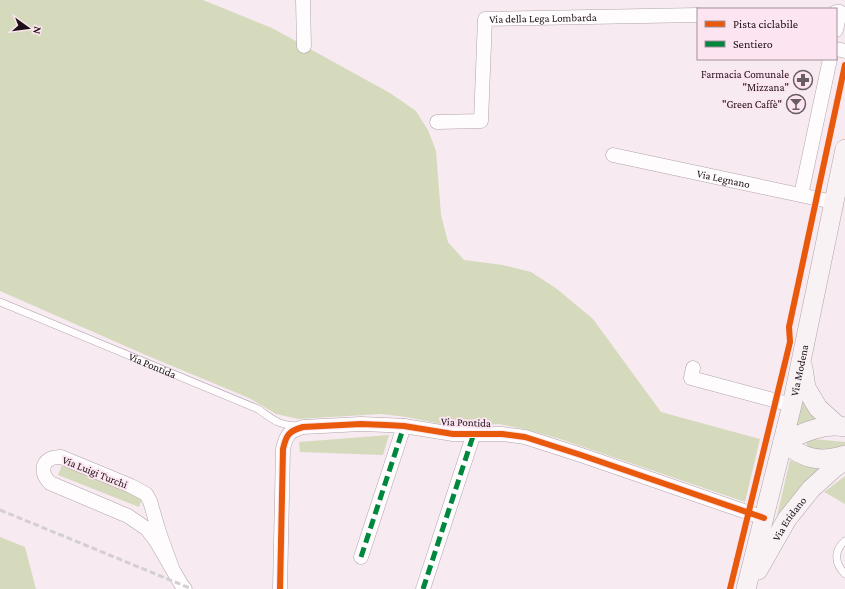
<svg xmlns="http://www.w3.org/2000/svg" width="845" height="589" font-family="'Crimson Pro',serif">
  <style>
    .green { fill: #d6dabd }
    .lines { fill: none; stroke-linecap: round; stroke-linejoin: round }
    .lane-casing { stroke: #b0a3aa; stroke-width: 8 }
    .street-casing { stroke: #b0a3aa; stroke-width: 15 }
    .secondary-casing { stroke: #b0a3aa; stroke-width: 20 }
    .lane { stroke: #fefcfd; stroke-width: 7 }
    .street { stroke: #fefcfd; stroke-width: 14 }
    .secondary { stroke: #f8f2f5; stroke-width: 19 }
    .rail { stroke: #d3cfd2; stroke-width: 3; stroke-dasharray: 6 3; stroke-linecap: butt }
    .quiet { stroke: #00873e; stroke-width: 5; stroke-dasharray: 10 5; stroke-linecap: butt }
    .cycleway-casing { stroke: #fce5f1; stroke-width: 8 }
    .cycleway { stroke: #e8590c; stroke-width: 6 }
    .labels { text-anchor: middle; stroke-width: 4; stroke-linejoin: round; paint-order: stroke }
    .street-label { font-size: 11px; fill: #1c0f16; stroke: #fce5f1 }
    .poi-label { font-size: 11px; fill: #1c0f16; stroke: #fce5f1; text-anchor: end }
  </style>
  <rect width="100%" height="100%" fill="#f7eaf1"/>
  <path class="green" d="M0,0H203L272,28L390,93L416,111L428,130L436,151L441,215L448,242L464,260L503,265L531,272L557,289L593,319L661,412L760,439L745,502L560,439L528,430L499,424L473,426L446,425L406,417L381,414L298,419L276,414L249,398L148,356L0,291Z
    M803,397L823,421L796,429Z
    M389,435L383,455L300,452L299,442Z
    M814,439L845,442V448C834,449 813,455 806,444L808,440Z
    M790,460C803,466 810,467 825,467L773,533Z
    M62,465L143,496L139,507L58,475Z
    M845,476V504L824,492Z
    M0,537L25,547L36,589H0Z"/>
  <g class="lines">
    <g class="lane-casing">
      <g id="lane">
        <path id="s1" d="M0,302L258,409C274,420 276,424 296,426"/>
        <path d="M845,541C833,551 835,564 845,574"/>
      </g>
    </g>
    <g class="street-casing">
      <g id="street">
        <path d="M303,0L304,46"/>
        <path d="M836,12H840L836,30"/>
        <path d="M836,49L845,51"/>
        <path id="s2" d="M437,122L481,121L485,19L698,15"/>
        <path id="s3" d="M613,155L833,202"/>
        <path d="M801,195L830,59"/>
        <path d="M693,368L691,378L792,405"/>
        <path d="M361,557L404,426"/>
        <path d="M172,568L159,532L150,501L146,494L131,486L61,457C43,456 38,471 50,483L128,516L147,529L156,541L181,584L185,589"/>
        <path d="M280,589L283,449C286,436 288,431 303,427L361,424L386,425L404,426L453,434H502L525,437L581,455L764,518"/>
        <path d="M423,589L474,433"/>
      </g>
    </g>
    <g class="secondary-casing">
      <g id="secondary">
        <path d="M803,368L806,388L818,408L838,426"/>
        <path d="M783,442C803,459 820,463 845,455"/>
        <path d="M783,442C802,433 823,423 845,427"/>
        <path id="s4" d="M758,570L787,519L811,489L833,469L845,460"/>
        <path id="s5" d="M746,589L792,405L845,149"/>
      </g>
    </g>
    <use href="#lane" class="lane"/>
    <use href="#street" class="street"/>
    <use href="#secondary" class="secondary"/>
    <path class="rail" d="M0,510L192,589"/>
    <path class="quiet" d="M361,557L404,426
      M423,589L474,433"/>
    <g class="cycleway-casing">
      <path id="cycleway" d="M280,589L283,449C286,436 288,431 303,427L361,424L386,425L404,426L453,434H502L525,437L581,455L764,518
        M730,589L790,342L789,327L845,65"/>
    </g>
    <use href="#cycleway" class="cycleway"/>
  </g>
  <defs>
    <g id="pharmacy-ring" transform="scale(1)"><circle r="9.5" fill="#fce5f1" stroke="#695c63" stroke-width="1.5"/><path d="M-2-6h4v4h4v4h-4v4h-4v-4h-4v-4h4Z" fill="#695c63"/></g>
    <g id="bar-ring" transform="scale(1)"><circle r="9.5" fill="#fce5f1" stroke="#695c63" stroke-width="1.5"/><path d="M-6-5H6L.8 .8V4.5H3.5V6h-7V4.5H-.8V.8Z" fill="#695c63"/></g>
  </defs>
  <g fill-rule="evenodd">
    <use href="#pharmacy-ring" x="803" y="80"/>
    <use href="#bar-ring" x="796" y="104"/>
  </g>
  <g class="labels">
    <g class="street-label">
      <text dy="4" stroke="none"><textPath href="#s2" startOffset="204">Via della Lega Lombarda</textPath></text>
      <text dy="4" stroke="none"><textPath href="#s3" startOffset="113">Via Legnano</textPath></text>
      <text dy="4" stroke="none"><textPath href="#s1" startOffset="165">Via Pontida</textPath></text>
      <text dy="4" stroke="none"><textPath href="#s5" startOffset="225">Via Modena</textPath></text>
      <text transform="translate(466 422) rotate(2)" y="4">Via Pontida</text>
      <text transform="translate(95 472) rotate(22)" y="4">Via Luigi Turchi</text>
      <text dy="4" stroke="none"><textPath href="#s4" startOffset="60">Via Eridano</textPath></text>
    </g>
    <g class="poi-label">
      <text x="789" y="78">Farmacia Comunale<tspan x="789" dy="13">"Mizzana"</tspan></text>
      <text x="782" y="108">"Green Caffè"</text>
    </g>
  </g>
  <rect x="697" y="8" width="140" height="52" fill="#fce5f1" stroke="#a28f99"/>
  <rect x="705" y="21" width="20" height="6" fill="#e8590c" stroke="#a28f99"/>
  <text x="733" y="28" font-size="12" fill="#1c0f16">Pista ciclabile</text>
  <rect x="705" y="41" width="20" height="6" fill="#00873e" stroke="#a28f99"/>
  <text x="733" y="48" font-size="12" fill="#1c0f16">Sentiero</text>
  <g transform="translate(28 28) rotate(104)" stroke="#fce5f1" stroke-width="3" paint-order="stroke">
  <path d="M0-3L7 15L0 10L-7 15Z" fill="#1c0f16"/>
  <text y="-6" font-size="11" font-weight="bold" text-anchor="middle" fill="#1c0f16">N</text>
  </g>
</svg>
